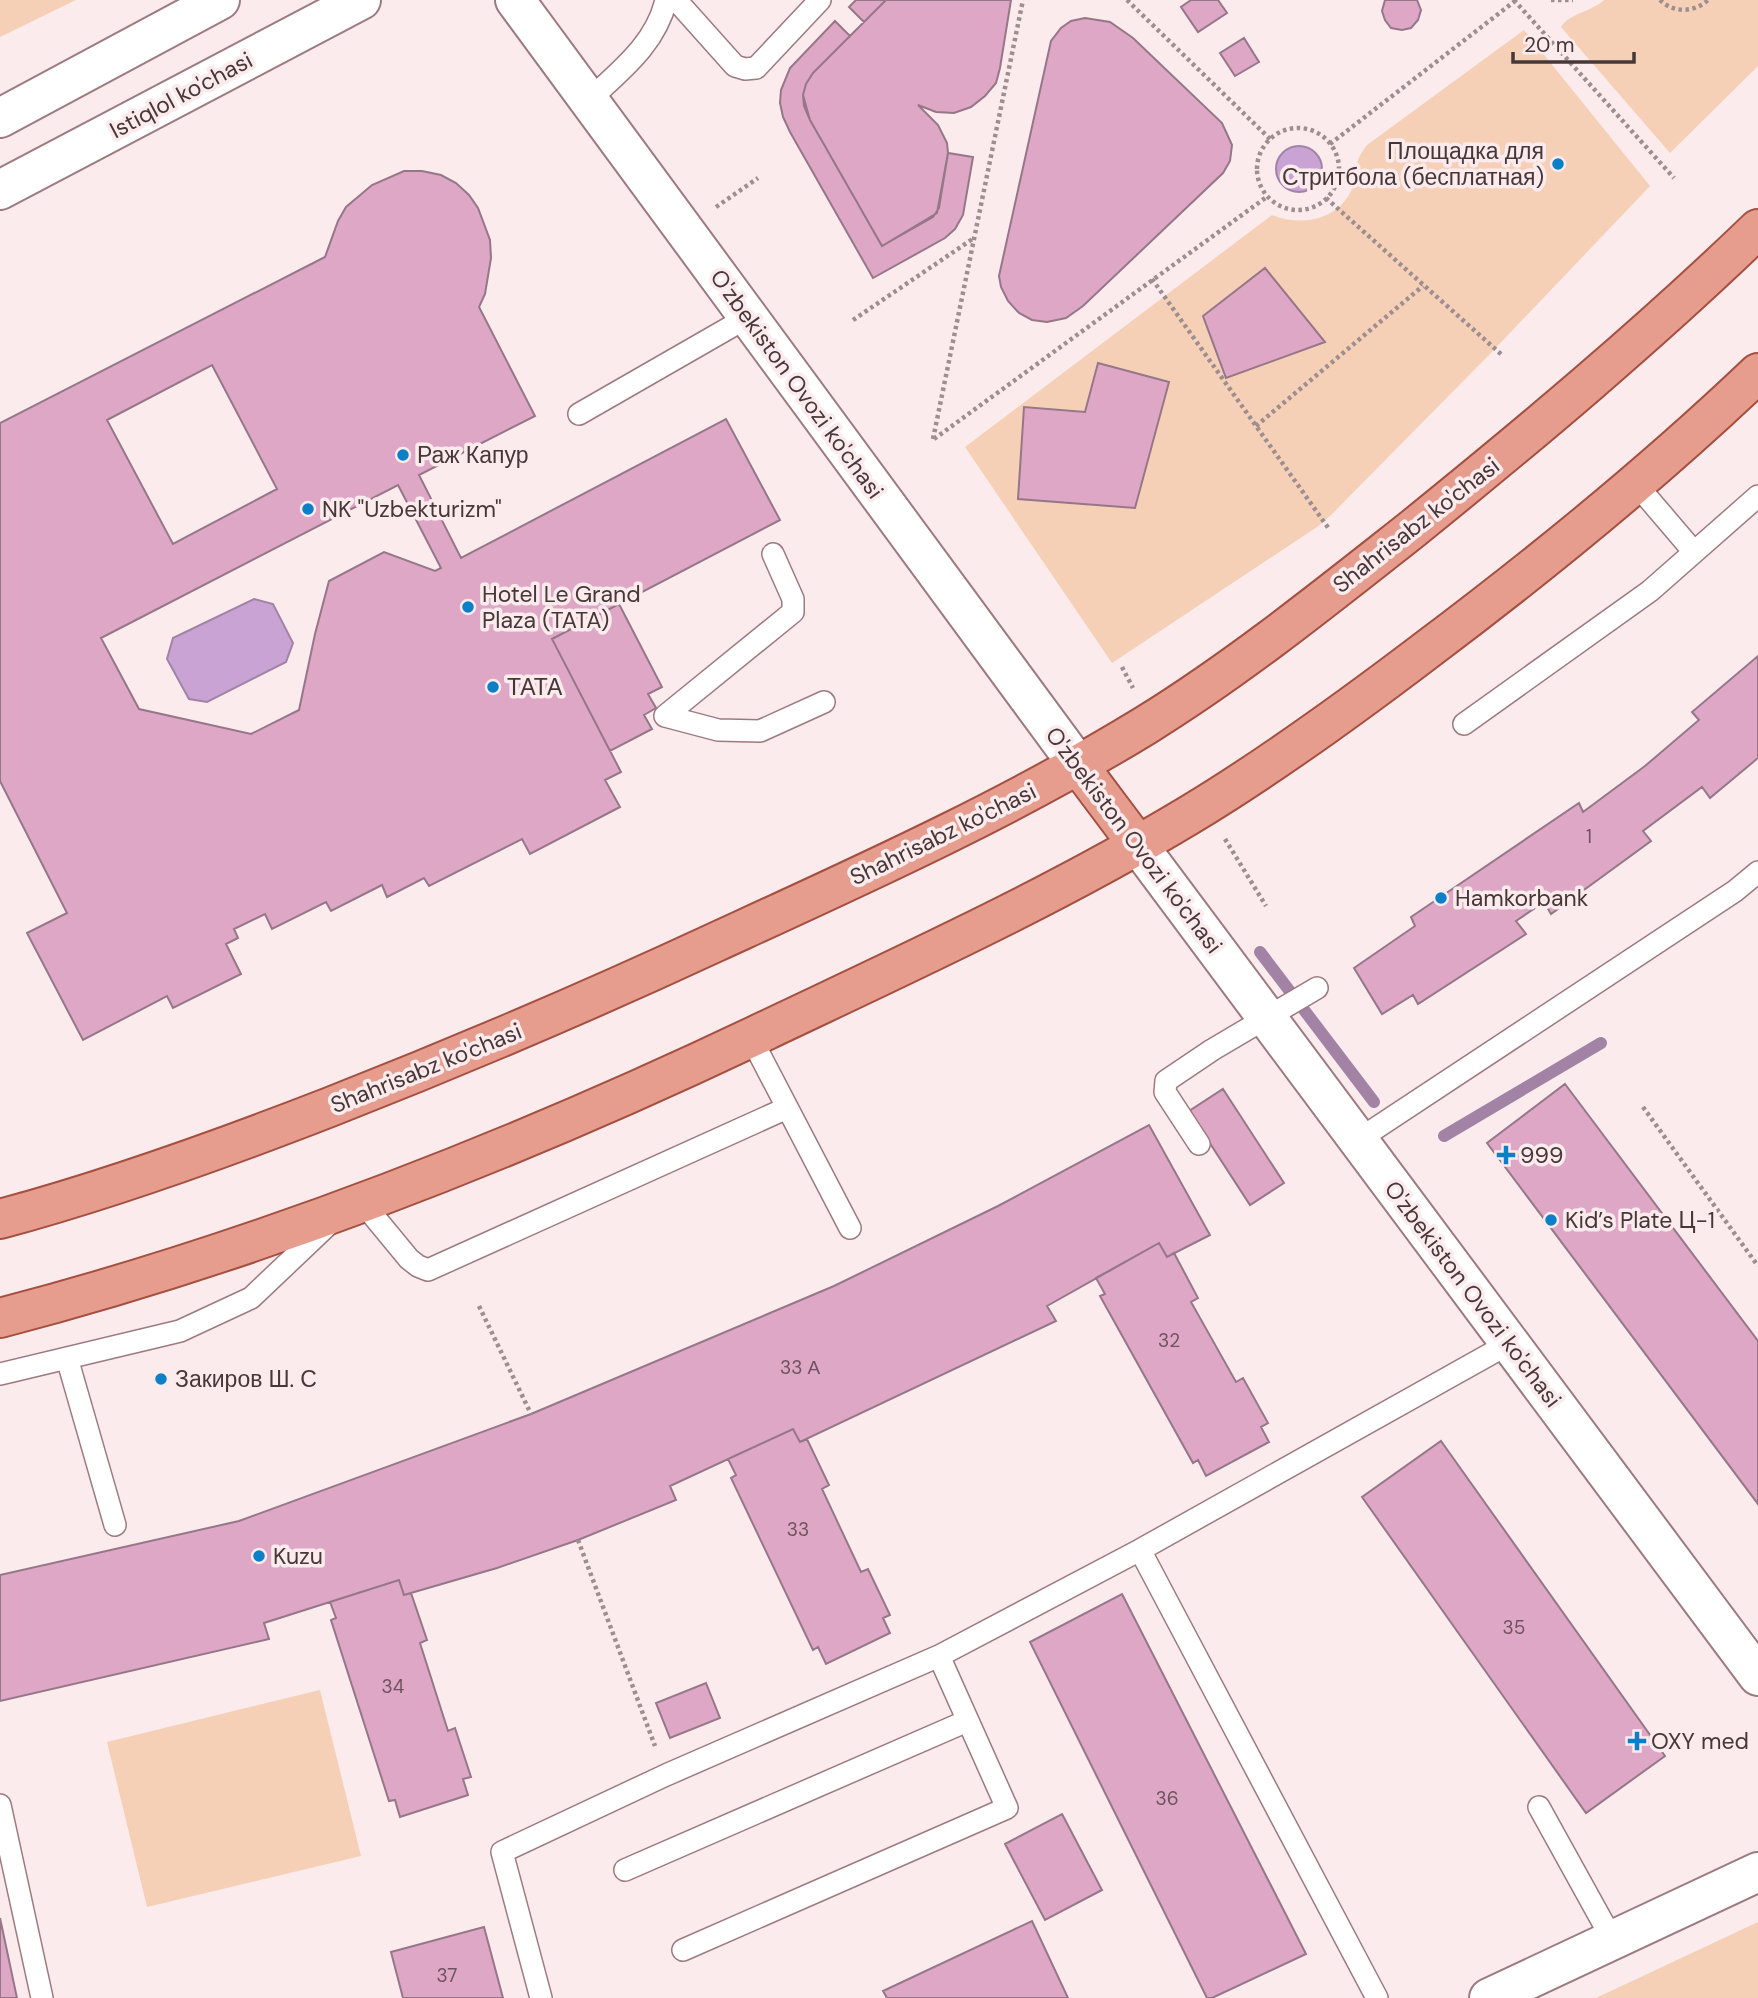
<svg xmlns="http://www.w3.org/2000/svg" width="1758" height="1998" font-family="'DM Sans',sans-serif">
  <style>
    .green { fill: #f5d0b6 }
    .water { fill: #c9a3d3; stroke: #a283a5; stroke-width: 2 }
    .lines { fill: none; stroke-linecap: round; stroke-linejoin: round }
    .stream { stroke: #a283a5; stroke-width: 12 }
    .building { fill: #dfa7c6; stroke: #957788; stroke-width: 2; fill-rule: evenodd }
    .lane-casing { stroke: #9d7a7f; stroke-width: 24 }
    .street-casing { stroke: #9d7a7f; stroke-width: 42 }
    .primary-casing { stroke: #a44f40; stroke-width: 42 }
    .path { stroke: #9e8e90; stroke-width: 4.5; stroke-dasharray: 3.5 3.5; stroke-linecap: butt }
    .lane { stroke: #fff; stroke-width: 21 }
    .street { stroke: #fff; stroke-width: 38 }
    .primary { stroke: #e69d8e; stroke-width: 38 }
    .poi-dot { fill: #0b80c9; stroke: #fbebed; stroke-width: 2.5 }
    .labels { text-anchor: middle; stroke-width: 7; stroke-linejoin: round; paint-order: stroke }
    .number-label { font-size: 19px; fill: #6d535c }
    .street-label { font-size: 23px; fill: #473739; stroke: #fbebed }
    .poi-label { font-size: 23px; fill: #473739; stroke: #fbebed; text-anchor: start }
  </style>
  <rect width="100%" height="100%" fill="#fbebed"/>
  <path class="green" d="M0,0H76L0,37Z
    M1604,0H1758V66L1670,153L1561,27C1570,13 1591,12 1604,0Z
    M1524,30L1650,186L1488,356L1331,515L1317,527L1112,663L965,447L1272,215C1304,228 1345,219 1355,180C1360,161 1353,164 1367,145Z
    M320,1690L361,1856L147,1907L107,1742Z
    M1758,1922V1998H1596Z"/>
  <path class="water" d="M1276 169a23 23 0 1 1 46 0a23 23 0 1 1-46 0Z
    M254,599L273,604L293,643L286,662L207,702L189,699L167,659L173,638Z"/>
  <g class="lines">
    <path class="stream" d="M1260,952L1374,1102
      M1444,1136L1601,1043"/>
  </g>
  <path class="building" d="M856,0H886L864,22L849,7Z
    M886,0H1011L1000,68L996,83L985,96L971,107L954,113L936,112L918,105L938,125L947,143L948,153L939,208L933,217L882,246L810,120L803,95L806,84L813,73Z
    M1191,0H1218L1227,13L1198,32L1181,7Z
    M1417,0L1421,10L1418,20L1411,28L1402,30L1391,28L1385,20L1382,11L1385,0Z
    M1085,18L1110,22L1133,38L1222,123L1232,145L1230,161L1223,173L1083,306L1066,318L1047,322L1032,320L1019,313L1008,301L1001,287L999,276L1051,41L1061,28L1071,21Z
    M835,21L850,36L813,73L806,84L803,95L804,106L810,120L882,246L937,213L948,153L973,157L963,215L955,229L945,238L873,278L790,132L783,117L780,103L781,90L790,68Z
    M1244,38L1259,62L1235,76L1220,53Z
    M404,171H422L441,175L456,183L469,195L478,208L490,240L491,258L485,294L479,307L535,416L419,475L461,558L726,419L780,520L552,639L621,772L605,780L620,807L530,854L522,839L429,886L424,878L387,897L382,885L331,911L326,902L272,929L265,914L234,929L238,938L226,944L241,974L173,1008L167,996L83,1040L27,933L67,913L0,781V423L325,257L338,221L346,207L372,185ZM212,365L277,489L173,544L107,420ZM398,485L441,568L435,571L384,552L329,581L315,634L299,710L251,734L139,709L101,638Z
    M1265,268L1325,342L1226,378L1203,316Z
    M1098,363L1169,382L1135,508L1018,499L1024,407L1085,412Z
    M619,604L662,687L648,694L656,708L644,715L652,729L610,751L552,639Z
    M1758,656V758L1710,798L1702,787L1643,831L1651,841L1551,914L1544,902L1516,921L1526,934L1418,1004L1413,995L1382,1014L1354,968L1415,926L1411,917L1579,803L1583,812L1645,766L1699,720L1692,712Z
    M1565,1084L1758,1341V1504L1487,1143Z
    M1223,1089L1284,1183L1250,1205L1189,1111Z
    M1149,1125L1210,1235L1167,1257L1159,1243L1047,1306L1056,1321L800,1442L793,1429L670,1486L676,1500L578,1540L497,1568L404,1595L399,1580L264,1623L269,1639L0,1701V1575L239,1521L531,1414L834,1286L998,1206Z
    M1159,1243L1167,1257L1174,1253L1198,1298L1191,1302L1236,1382L1243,1378L1268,1423L1261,1427L1269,1442L1206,1476L1198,1460L1193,1463L1100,1296L1105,1294L1096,1278Z
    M793,1429L800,1442L807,1439L829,1485L822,1489L861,1572L868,1569L890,1615L883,1618L890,1633L826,1664L818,1647L813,1650L731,1478L736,1475L728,1459Z
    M1441,1441L1665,1756L1586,1813L1362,1497Z
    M399,1580L404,1595L411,1593L427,1640L420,1643L448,1731L455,1728L471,1777L463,1779L468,1795L400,1817L395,1800L389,1801L331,1620L336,1618L330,1602Z
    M1122,1594L1306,1954L1212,1998H1207L1030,1642Z
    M706,1683L720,1718L670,1738L656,1703Z
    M1062,1814L1102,1890L1045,1920L1005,1844Z
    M0,1918L17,1998H0Z
    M1032,1921L1068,1998H887L883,1991Z
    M484,1927L503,1998H403L391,1952Z"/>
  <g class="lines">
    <g class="lane-casing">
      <path id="lane" d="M676,0L735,66L745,69L756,68L820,0
        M588,101C620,71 656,44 666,0
        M579,414L748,317
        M1636,484L1694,552
        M665,716L793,612V599L773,554
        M665,716L718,730L760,731L824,702
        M1464,724L1650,591L1758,496
        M751,1038L850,1228
        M1358,1140L1735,891L1758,872
        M1199,1144L1165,1092L1166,1081L1212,1050L1317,988
        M362,1202L409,1259L418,1266L428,1270L787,1108
        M67,1358L115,1525
        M0,1374L180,1331L251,1298L330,1223
        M1140,1550L1377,1998
        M0,1805L42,1998
        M1539,1807L1612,1939
        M625,1870L967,1721
        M683,1950L1007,1808L939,1656
        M541,1998L502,1852L666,1775L939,1656L1140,1550L1510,1343"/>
    </g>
    <g class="street-casing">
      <path id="street" d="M515,0L1078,765
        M0,118L220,0
        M0,190L361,0
        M1138,845L1758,1676
        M1489,1998L1758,1872"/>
    </g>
    <g class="primary-casing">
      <path id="primary" d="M1078,765L1138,845
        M0,1219C112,1189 222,1149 330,1107C460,1056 589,1001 716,942C862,875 1009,809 1146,725C1238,668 1325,598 1410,531C1530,434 1647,336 1758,229
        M0,1318C265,1249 520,1148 767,1030C910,962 1055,896 1191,814C1272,765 1349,709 1424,652C1540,565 1652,474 1758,373"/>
    </g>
    <path class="path" d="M1127,0L1270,139
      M1514,0L1674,178
      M1551,0H1573
      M1660,0C1673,13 1694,13 1708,0
      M1257 169a41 41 0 1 1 82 0a41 41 0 1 1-82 0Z
      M1330,144L1515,1
      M1326,198L1502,355
      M716,207L758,178
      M1152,279L1329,529
      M853,320L974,238
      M1256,426L1423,286
      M933,439L1023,0
      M934,439L1268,196
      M1122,667L1133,688
      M1225,839L1266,906
      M1643,1107L1758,1266
      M479,1306L531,1414
      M578,1540L655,1746"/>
    <use href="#lane" class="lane"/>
    <use href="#street" class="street"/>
    <use href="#primary" class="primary"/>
  </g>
  <g class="poi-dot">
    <circle cx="1558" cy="164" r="7"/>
    <circle cx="403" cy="455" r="7"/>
    <circle cx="308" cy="509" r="7"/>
    <circle cx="468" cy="607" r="7"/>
    <circle cx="493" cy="687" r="7"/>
    <circle cx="1441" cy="898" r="7"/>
    <path d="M1502.5 1144.5h7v7h7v7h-7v7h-7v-7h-7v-7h7z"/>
    <circle cx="1551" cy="1220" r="7"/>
    <circle cx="161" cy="1379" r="7"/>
    <circle cx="259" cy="1556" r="7"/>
    <path d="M1633.5 1730.5h7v7h7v7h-7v7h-7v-7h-7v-7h7z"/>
  </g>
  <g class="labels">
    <g class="number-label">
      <text x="1589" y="843">1</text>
      <text x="1169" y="1347">32</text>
      <text x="800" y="1374">33 А</text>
      <text x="798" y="1536">33</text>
      <text x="1514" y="1634">35</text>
      <text x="393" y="1693">34</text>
      <text x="1167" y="1805">36</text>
      <text x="447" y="1982">37</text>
    </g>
    <g class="street-label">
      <text transform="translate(181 95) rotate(-28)" y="8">Istiqlol ko'chasi</text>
      <text transform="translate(797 384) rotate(54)" y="8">O'zbekiston Ovozi ko'chasi</text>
      <text transform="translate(1416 525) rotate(-38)" y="8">Shahrisabz ko'chasi</text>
      <text transform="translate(943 834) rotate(-26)" y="8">Shahrisabz ko'chasi</text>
      <text transform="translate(1134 840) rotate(53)" y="8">O'zbekiston Ovozi ko'chasi</text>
      <text transform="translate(426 1068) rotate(-22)" y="8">Shahrisabz ko'chasi</text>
      <text transform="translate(1473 1294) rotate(53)" y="8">O'zbekiston Ovozi ko'chasi</text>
    </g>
    <g class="poi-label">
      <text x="1544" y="159" text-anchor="end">Площадка для<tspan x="1544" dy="26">Стритбола (бесплатная)</tspan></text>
      <text x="417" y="463">Раж Капур</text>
      <text x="322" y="517">NK "Uzbekturizm"</text>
      <text x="482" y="602">Hotel Le Grand<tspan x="482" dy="26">Plaza (TATA)</tspan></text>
      <text x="507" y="695">ТАТА</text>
      <text x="1455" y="906">Hamkorbank</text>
      <text x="1520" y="1163">999</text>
      <text x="1565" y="1228">Kid’s Plate Ц-1</text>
      <text x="175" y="1387">Закиров Ш. С</text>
      <text x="273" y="1564">Kuzu</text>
      <text x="1651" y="1749">OXY med</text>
    </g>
  </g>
  <path d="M1513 52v10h121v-10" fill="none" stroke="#473739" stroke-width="3.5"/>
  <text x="1524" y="52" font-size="21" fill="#473739" stroke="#fbebed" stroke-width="5" paint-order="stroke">20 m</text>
</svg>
